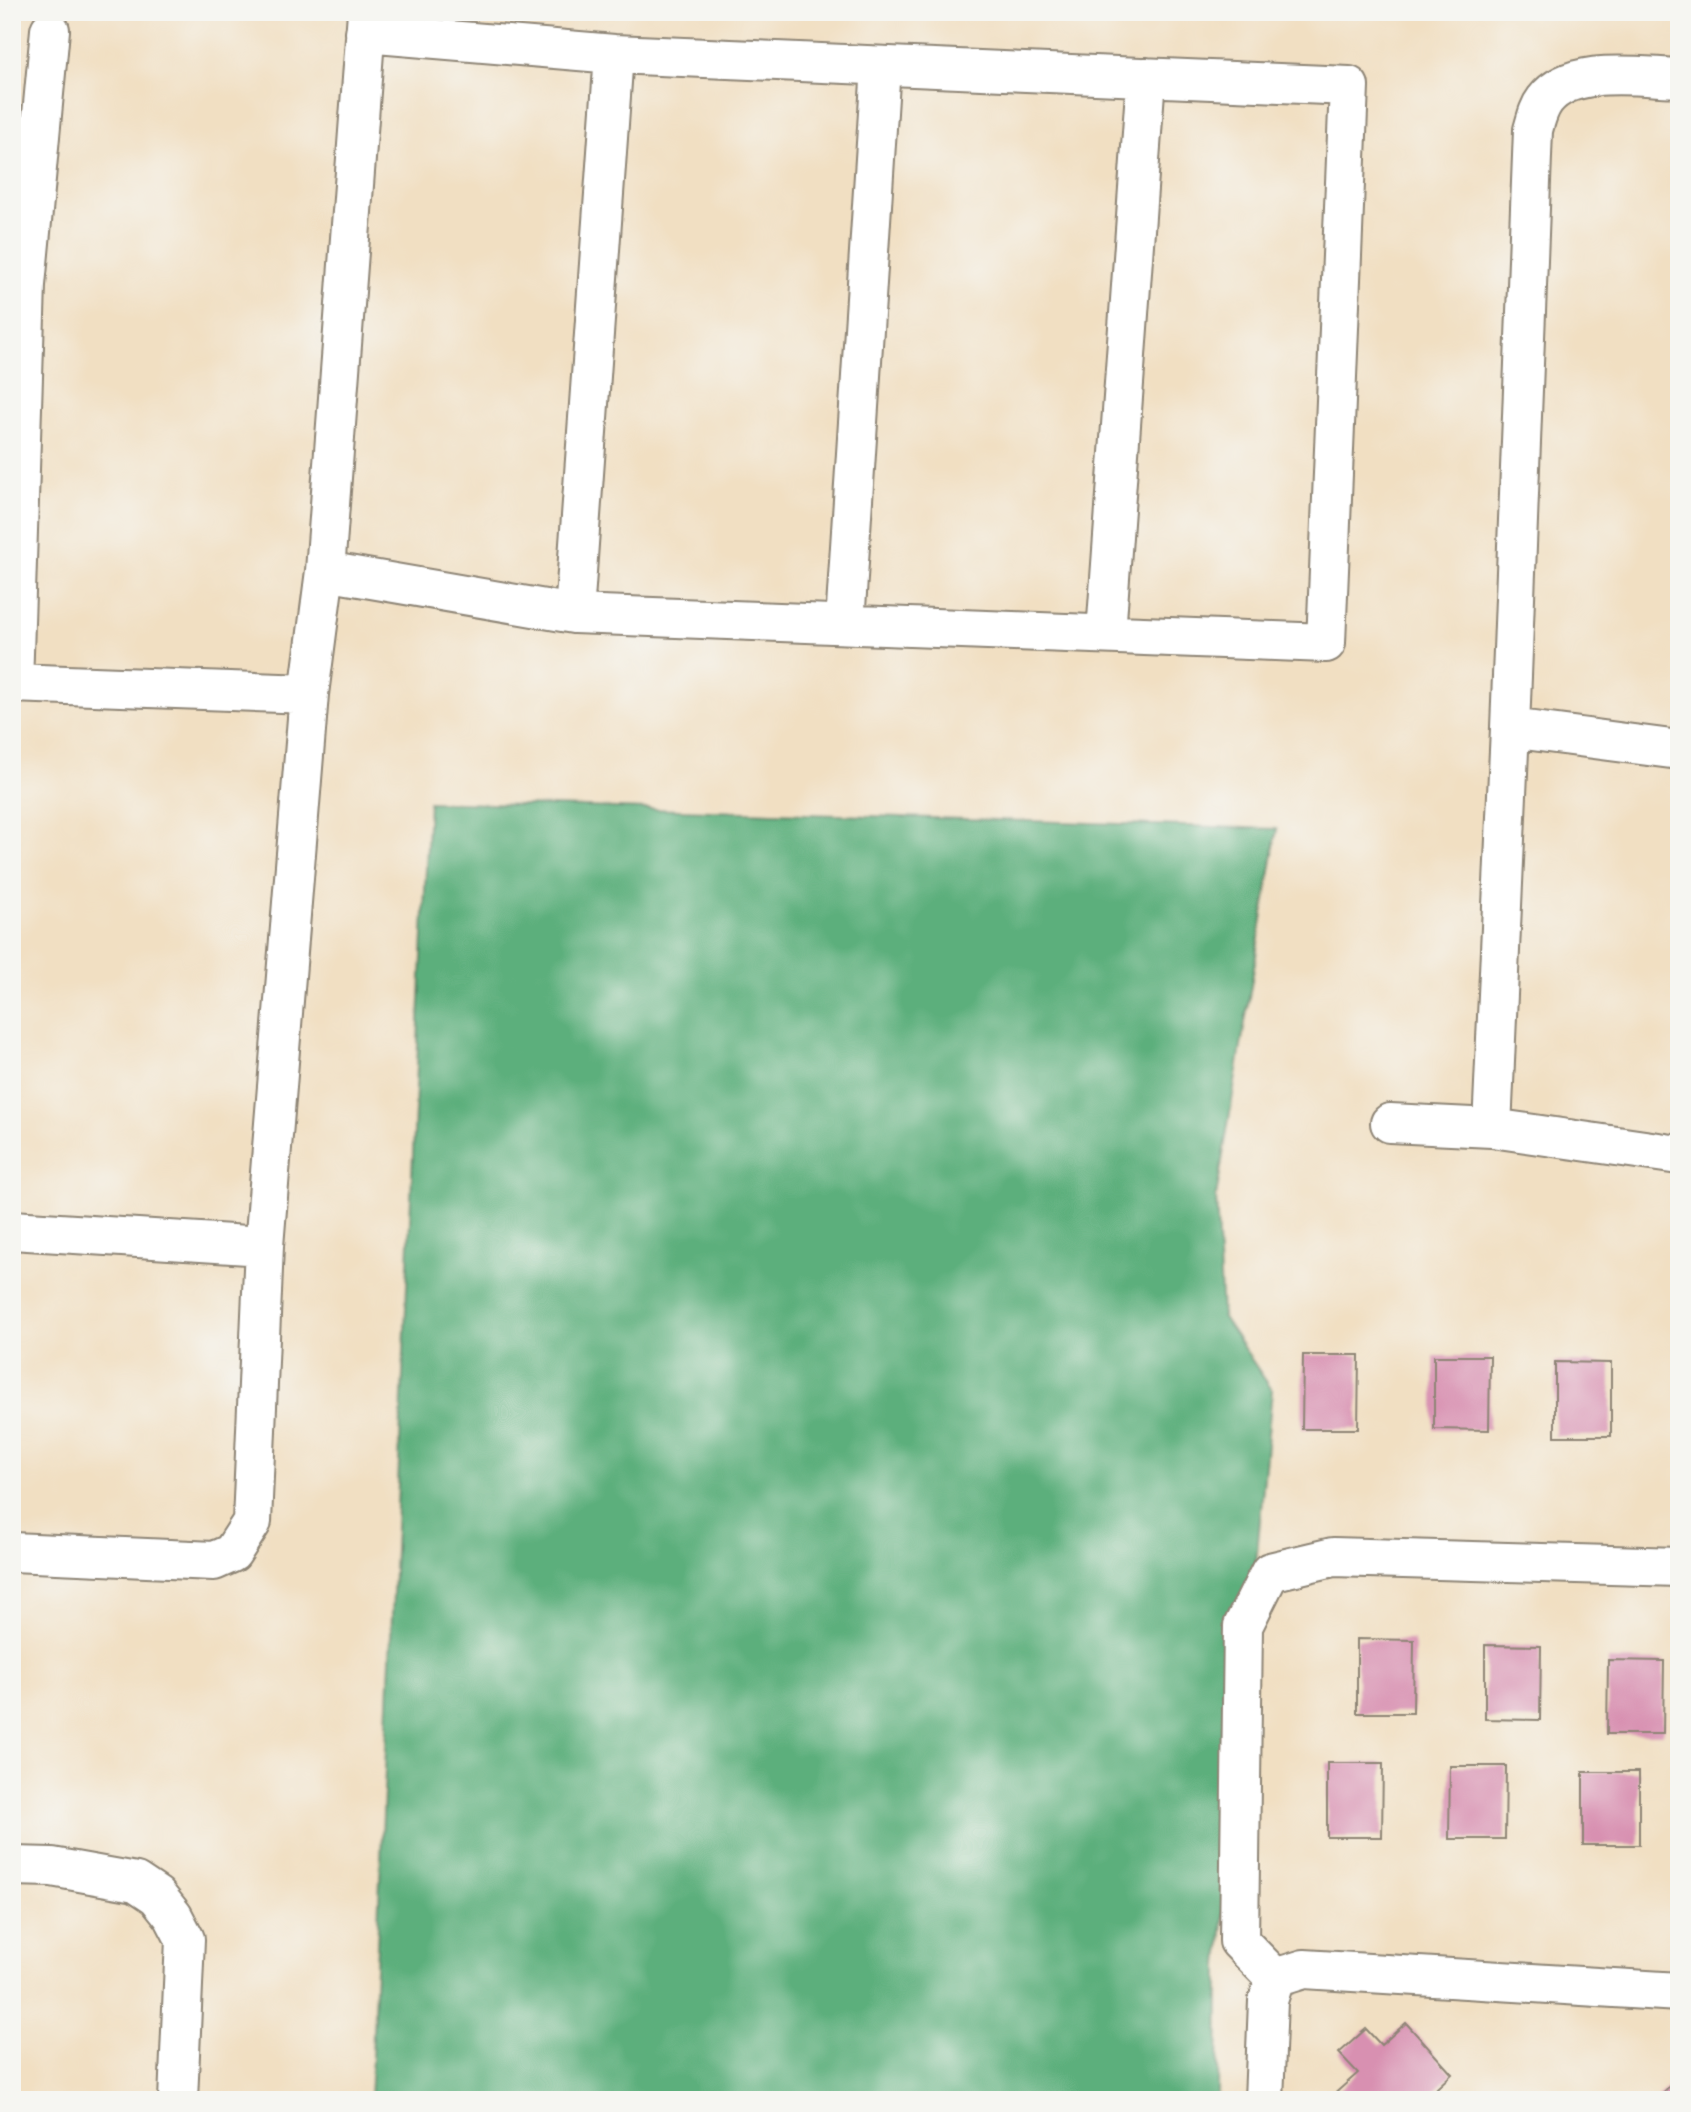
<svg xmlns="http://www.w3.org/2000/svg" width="1691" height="2112" font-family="Kalam,sans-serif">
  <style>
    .forest { fill: #5caf7c; stroke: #446d54; stroke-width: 2 }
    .building { fill: #d890b1 }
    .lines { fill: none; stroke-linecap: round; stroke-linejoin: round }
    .minor-casing { stroke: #8e8576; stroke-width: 42 }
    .minor { stroke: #fff; stroke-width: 38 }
  </style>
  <rect width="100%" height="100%" fill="#f6f6f2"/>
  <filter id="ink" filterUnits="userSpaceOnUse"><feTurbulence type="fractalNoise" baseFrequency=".0143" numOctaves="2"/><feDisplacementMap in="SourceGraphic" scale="14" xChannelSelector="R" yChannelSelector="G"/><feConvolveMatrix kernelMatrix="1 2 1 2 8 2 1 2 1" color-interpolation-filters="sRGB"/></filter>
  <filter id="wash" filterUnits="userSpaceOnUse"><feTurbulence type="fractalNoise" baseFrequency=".00686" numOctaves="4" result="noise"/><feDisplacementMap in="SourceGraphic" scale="28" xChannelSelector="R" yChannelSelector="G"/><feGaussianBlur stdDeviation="1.57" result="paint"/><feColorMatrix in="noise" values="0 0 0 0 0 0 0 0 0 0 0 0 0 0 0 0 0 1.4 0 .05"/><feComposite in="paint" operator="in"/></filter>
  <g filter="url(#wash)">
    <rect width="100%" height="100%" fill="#f1dfc2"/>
    <path class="forest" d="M429,802L1277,829L1216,1197L1222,1316L1272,1390L1219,1965L1218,2100H370Z"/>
    <g id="blocks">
      <path class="building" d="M1303,1355H1359L1358,1429H1302Z
        M1434,1356H1490L1489,1430L1434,1429Z
        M1555,1362L1611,1363V1436H1555Z
        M1357,1639L1414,1640L1413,1713H1357Z
        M1485,1645L1541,1646L1540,1720L1485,1719Z
        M1608,1660L1664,1661L1663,1734H1607Z
        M1327,1763H1383L1382,1837H1327Z
        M1450,1766H1506L1505,1839H1449Z
        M1583,1772H1639V1845H1583Z
        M1406,2023L1452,2074L1424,2100H1336L1332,2096L1358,2073L1339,2053L1366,2029L1381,2045Z
        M1679,2076V2100H1658L1657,2099Z"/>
    </g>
  </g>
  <g filter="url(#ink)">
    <use href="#blocks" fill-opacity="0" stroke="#8e8576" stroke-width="2"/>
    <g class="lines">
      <g class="minor-casing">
        <path id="minor" d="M1679,78C1640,77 1571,65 1545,100C1538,109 1536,120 1533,130L1510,728L1679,750
          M325,571L574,614L1326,643L1349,86L614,54L365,33
          M574,614L614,54
          M845,624L881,66
          M1106,634L1146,77
          M12,683L309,694
          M13,684L26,285L50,30
          M1390,1123L1492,1128L1679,1155
          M1492,1128L1510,728
          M12,1230L264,1246
          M12,1552L214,1561L232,1553L252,1522L264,1246L309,694L325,571L367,12
          M12,1866L52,1867L136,1882L157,1896L173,1916L185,1939L178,2100
          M1275,1978L1239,1941L1243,1626L1270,1572L1333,1557L1679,1567
          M1264,2100L1268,2001L1275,1978L1304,1969L1679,1992"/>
      </g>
      <use href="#minor" class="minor"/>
    </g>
  </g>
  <rect width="1691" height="2112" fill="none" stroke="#f6f6f2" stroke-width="42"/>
</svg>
